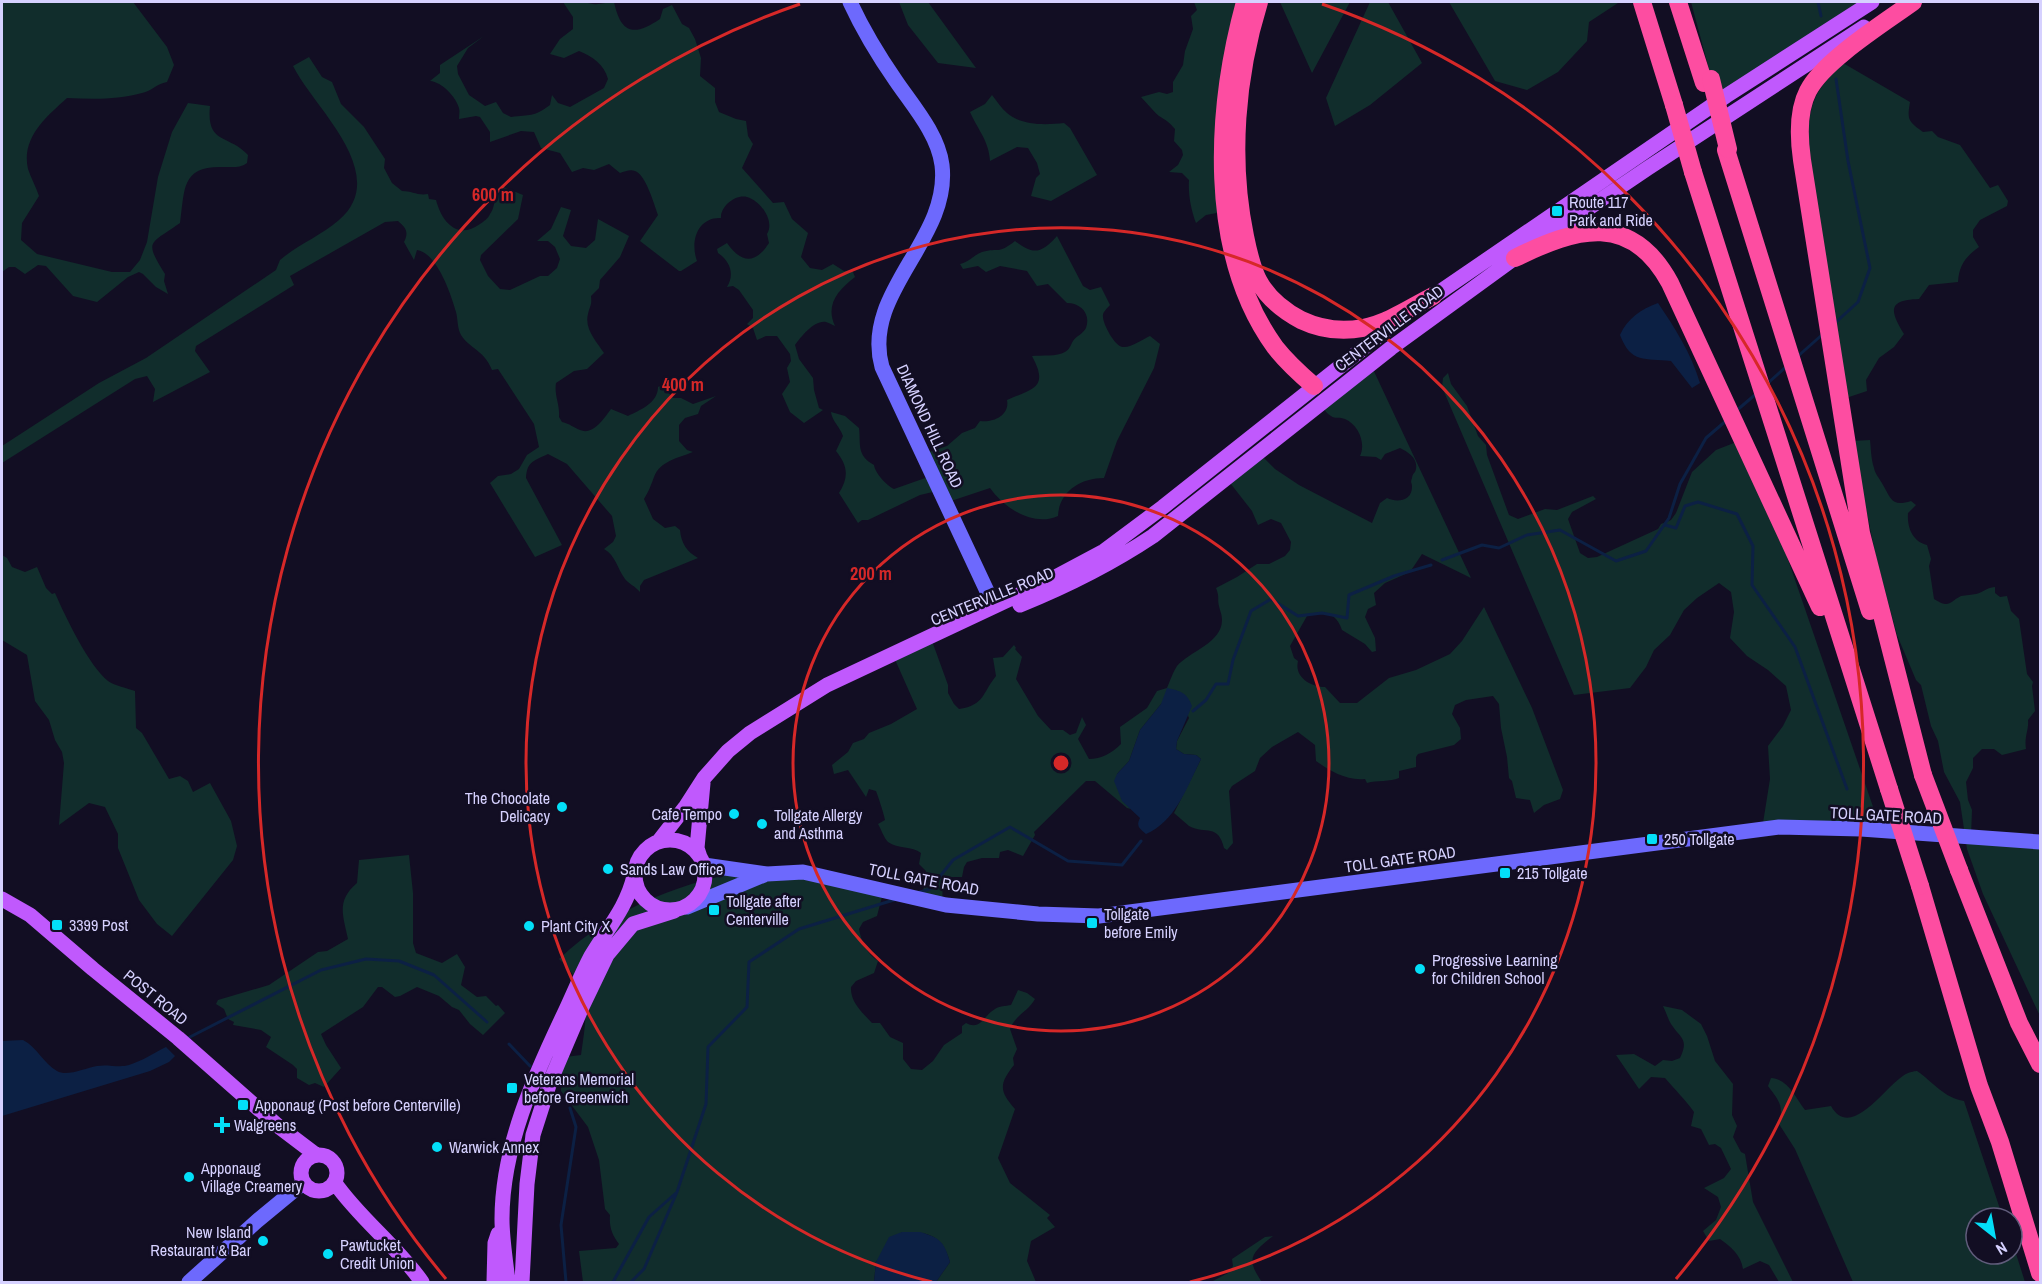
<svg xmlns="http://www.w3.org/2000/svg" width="2042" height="1284" font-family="'Archivo Narrow',sans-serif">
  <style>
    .green { fill: #112d2c }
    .water { fill: #0c2044 }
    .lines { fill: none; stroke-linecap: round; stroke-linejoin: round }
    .stream { stroke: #0c2044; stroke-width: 3 }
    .secondary { stroke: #6d69fd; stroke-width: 15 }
    .primary { stroke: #c059fd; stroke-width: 15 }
    .highway { stroke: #fd4da1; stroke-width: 18 }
    .highway-bridge { stroke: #fd4da1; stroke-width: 18 }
    .ring { fill: none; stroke: #d62828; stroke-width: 3 }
    .poi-dot { fill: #03dff8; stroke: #120e23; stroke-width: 2 }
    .labels { text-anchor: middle; stroke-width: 5; stroke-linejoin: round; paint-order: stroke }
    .poi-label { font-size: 16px; fill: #d6d1ff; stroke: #120e23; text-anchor: start }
    .street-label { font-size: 16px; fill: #d6d1ff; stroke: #120e23 }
    .centre { fill: #d62828; stroke: #120e23; stroke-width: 3 }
    .ring-label { font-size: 18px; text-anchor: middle; font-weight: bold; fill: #d62828; stroke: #120e23; stroke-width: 5; stroke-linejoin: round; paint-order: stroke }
  </style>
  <rect width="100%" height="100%" fill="#120e23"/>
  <path class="green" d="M2,2H133L167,47L174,65L167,82C156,84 152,91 142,93C117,100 93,99 67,98C46,117 21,138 28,169C31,178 36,187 39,196L22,223L21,240L37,254L112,272H130L140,260L147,242L158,177L172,132L188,103L210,106C206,145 229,134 248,155L247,163C240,168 234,167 225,167C181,165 185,188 180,223C149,245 144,240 165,274L164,281L168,294L156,287L143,274L139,272L128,277L97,302L73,296L46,266L38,265L25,274L15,267H9L2,272Z
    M563,2C571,1 584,2 593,4C600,5 608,2 614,2C621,35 635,36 660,19L663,9L672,5L682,24L689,28L695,39L701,58L700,76L715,88V102L719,112L736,119L746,121L748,136L753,144L742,168L773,203L784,202L792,219L808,233L801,257L810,268L822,270L833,264L844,271L852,270L855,277C838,290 825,305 835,326C832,325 830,323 826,322C814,320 801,337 795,345L799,359L813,378L814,390L819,408L823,410L804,423L790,412L782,394L790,382L787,368L791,361L790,354L777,336H766L757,340L753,328L747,324L753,318V310L739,290L733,286L727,287C735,274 730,261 718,253L717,249L727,243C741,263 755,265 769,243L767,234C775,221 761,201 747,197C735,194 720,207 721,218C697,217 690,242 697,261L681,271H679L640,241L658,215C654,204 646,175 635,171C631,169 625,171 620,173L609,164L594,170L583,168L572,172L560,153L541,148L534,132L521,131L490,142V132L480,117L476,116L459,119C459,115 460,112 459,108C456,97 442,82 430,81L440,73V65L484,36L468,48L457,66L458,74L469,95L485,106L496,102L503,113L511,117C531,114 532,118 550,105L552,95L558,103L570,107L604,88L608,79C604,64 593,57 579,51L564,58L550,54L560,39L573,29V17Z
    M899,2H928L976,68L938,63L908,25Z
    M1194,2H1243L1227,211L1206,215L1196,223C1191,210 1188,194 1189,180L1182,173L1169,172L1178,165L1183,155L1182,150L1174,141L1175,129C1170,123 1166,120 1159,116C1155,113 1146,102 1141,97L1159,92L1167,94L1173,92V82L1183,65L1185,51L1193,29L1191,16L1197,10Z
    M1280,2H1350L1312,73Z
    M1370,2H1388L1422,63L1370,105L1335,126L1326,98Z
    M1449,2H1618V3L1589,22L1587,41L1558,72L1527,90L1495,81Z
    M1691,2H1871L1717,99Z
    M309,57L322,77L332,82L341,104L364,127L385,159L384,168L392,183L402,191C412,191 418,196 428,194L429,199L436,200C442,223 458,240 480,224C484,221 488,219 490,214C494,209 494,202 496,196H498L501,186L523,195L518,219L481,255L480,260L488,276L500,289L510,290L540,276H548L557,268L560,259L555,247L548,241H537L551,229L561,207L571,210L563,236L571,246L586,248L595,240L598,219L629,236L620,257L600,280L599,288L591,296C592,306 590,305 588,314C584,329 597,342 604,353L587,369L574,371L556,383C554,396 560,404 559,417L562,422C570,424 573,427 580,430C593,436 605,417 611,409L628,416C640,410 658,403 658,387L662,385L673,398H681L693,404L716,396L701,406L698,414L685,418L679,425V441L687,450L693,452C678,458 660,461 654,477C651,485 649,491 644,499L653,519L665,528L675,526L680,530C681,543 687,552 698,558L644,580L640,586V592C635,586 629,584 625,579C617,568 616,556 604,549L613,542L616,536L612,516L567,464L548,454C534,461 527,461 526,478L562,545L535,557L490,483L498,476L511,474L519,469L527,455L539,447L534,424L498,369L492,370C484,350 470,349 461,335C457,328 458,319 456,312C451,294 437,253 417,250L414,260L404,242C409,232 406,228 398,221L385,222L290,276L294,285L196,346L195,351L210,372L153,402L155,389L147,376L135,379L2,463V446L99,383L146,358L276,270L280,260L285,256C302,243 323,234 339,220C392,174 314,108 293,66Z
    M1843,63L1910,102C1907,120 1908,121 1923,132L1932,131L1938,137L1960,145L1990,188L1998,185L2008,201L2007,206L1980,220L1973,230V237L1979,247C1965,257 1959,266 1958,282L1929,285L1919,299C1887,300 1890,311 1904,334L1894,347L1879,358L1866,380L1867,391L1846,398L1807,139C1811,99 1815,91 1843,63Z
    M992,95C997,101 1001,108 1007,113C1022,126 1046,125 1064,123L1070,128L1097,175L1051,201L1031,196L1036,178L1040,174L1037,163L1028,148L1017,147L990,161C989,141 978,130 970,112L985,104Z
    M1057,236L1083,286L1090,290L1101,287L1110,305C1107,309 1102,312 1103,317C1103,324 1115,347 1123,347C1131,348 1143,339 1150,336L1160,344L1154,368L1117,441L1104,478C1080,478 1059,492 1058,516C1034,527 1005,509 990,488L945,503L937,491L920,495L868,520H862L858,523L839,493C849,477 848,466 836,451L843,436C840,427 832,421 831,412L845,416L859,428C861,444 856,455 874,465C875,473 886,485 894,489L931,476L923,454L947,446L962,433L975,428L980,421C994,423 1010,415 1007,400C1034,388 1049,388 1032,356C1041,355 1057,357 1065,352C1070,349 1070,346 1073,341C1076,336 1083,334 1086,328C1091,314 1081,303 1067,303L1048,284L1037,286L1027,271L1000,266L986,272L978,266L963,269L960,264C969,262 974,255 982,252C1000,247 997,255 1015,241C1033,255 1041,254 1057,236Z
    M1371,365L1471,578L1422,554L1410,572L1385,583L1374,593L1376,605L1368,609L1365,617L1375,638L1376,651L1372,652L1365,644L1342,630C1336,612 1324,610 1307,616L1290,646L1294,658L1298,661C1294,677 1311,687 1325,687L1340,703H1357L1389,678L1416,670L1450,654L1462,641L1484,607L1532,708L1563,790L1560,799L1544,805L1534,813L1530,800L1516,798L1512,781L1509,778L1507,757L1501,728L1499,704L1493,696L1466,700L1455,705L1452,714L1460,728L1461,739L1454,745L1418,754L1416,757V767L1399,771V778C1390,782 1377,780 1367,783L1365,779C1347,781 1330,771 1316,761L1315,745L1298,732L1272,747L1260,758L1255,771L1232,786L1229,791L1233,843L1227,850L1224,848C1218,823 1206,835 1189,826C1184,822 1179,817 1174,813L1201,759L1196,755L1184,754L1176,749L1177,741L1189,718L1176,690L1161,704L1140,730L1129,761L1117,774L1131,809L1127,808L1095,781H1086L1034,832L1035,835L1023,856L1008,850L1000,852L999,858H982L967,862L964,867L962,877H949L943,882L942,904L922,900L926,871L919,864L921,853C912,846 898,849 888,842C884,838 881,829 878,824L885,820C884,814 878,796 876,791L869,789L866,797L848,770L834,774L832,765L848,752L853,743L864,739L869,733L891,724L917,709L893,655L932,641L948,685V693L954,704L959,709C985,705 982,693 996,676L993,658L1003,657L1014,645L1016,648L1015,649L1022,657L1016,679L1038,716L1051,730H1063L1070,735L1076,733L1082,717L1086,725L1078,739L1089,759C1101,759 1112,753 1121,744L1120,727L1147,708L1157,691L1167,688C1170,681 1173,672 1177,666C1190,651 1222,643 1222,620C1222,614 1220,611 1219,606C1217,598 1220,598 1216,588L1237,577L1257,564H1269L1285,556L1290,550L1291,542L1281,523L1271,519L1258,525L1252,511L1227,479L1260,454L1275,469L1299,485L1372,523L1380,503L1387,498C1397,503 1412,501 1412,487C1412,481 1410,484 1412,478C1413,472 1415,474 1416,469C1418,458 1408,452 1400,448L1385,454L1381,460L1376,457L1360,456C1366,444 1359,425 1345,419C1340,417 1335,419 1331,416C1327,414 1324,409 1321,405Z
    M1448,373L1451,384L1467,406L1478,436L1486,445L1487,455L1509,515L1518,519L1545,509L1557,510L1593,496L1596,499L1572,512L1568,519L1580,553L1588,558L1597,557L1658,529L1661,524L1671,520L1676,513L1692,472L1716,450L1739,441L1782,542L1881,830L1763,823L1770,779L1768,746L1783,726L1791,710L1786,686L1768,670L1747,656L1730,638L1734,612L1731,592L1719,583L1697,598L1684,610L1670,635L1654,650L1646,667L1630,688L1574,695L1442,387L1443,378Z
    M1870,440C1871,449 1871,459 1874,468C1875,474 1880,479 1883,485C1891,499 1892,507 1911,501L1916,505L1908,513C1907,527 1912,541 1927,545L1931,559L1929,566L1934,599C1950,609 1949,602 1961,596C1966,595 1972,595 1976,594C1984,592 1985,588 1995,587V593L2000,597L2007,596L2011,611L2019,619L2027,674L2033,682L2032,686L2035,711L2028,720C2029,730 2024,736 2026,749L2002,755L1994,749H1982L1973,758V768L1966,782L1968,800L1972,810L1971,836L2040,842V1016L1983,894L1967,849L1960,802L1944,772L1938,741L1931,726L1921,685L1916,680L1897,635L1876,557L1852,441Z
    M2,555L7,558L12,567L25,572L37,567L46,588L52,594L55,593C65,616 89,666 108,681C115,686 127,688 135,691L136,728L142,733L169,779L180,776L188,781L193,792L210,783L231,821L237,846L233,860L172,936L157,924L139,900L118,848V834L105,807L89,803L59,825L64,763L62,752L55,740L49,720L35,701L27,655L2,640Z
    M409,855L413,893V943L416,953L442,963L457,954L465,967L461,985L477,997L486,996L496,1006L498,1005L505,1013L483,1035L470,1024L459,1010L452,1007L439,996L417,987L400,996L395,997L382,987H378L363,1007L321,1034L326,1045L341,1068L324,1087L315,1083L309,1085L297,1078V1069L293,1065L266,1047L271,1037L261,1030L233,1025L234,1022L228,1019L224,1009L216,1004L218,1000L269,985L318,952L327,951L348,939C343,915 336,901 357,883L359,860Z
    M761,869L883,893L877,916L863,922L859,929C861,941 867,954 878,961L874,973L856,981L851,987C850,1002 862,1012 872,1023H880L890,1037L903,1043V1059L911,1069L922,1070L933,1061L944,1045L962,1033V1026L966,1023C981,1031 984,1015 995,1009C999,1006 1006,1006 1011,1005L1018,990L1027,993L1035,999C1028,1012 1016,1014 1010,1029L1017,1049L1013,1058L1014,1065C999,1084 999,1091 1015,1109L998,1158L1010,1183L1050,1215L1047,1218L1055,1227L1031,1241L1027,1261L1036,1282H936L950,1262C942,1234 928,1232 902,1232L876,1262L874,1282H583L579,1251L616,1248L619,1244C612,1235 609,1227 610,1215L605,1209L599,1160L588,1127L561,1091V1062L565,1057L581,1055C587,1013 592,990 559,959C614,907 687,879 761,869Z
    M1663,1006L1682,1010L1701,1024L1707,1036L1715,1061L1733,1084L1732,1115L1737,1126L1733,1137L1741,1152L1745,1154L1753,1202L1793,1282H1779L1769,1265L1760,1261L1743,1269C1741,1255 1731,1247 1720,1239L1709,1241L1703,1231L1716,1220L1721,1207L1718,1197L1704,1188L1724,1178L1731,1169L1721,1148L1715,1144L1709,1145L1701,1129L1691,1126L1694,1112C1685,1099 1675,1090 1665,1078L1651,1077L1639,1089L1616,1055L1634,1054L1655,1066L1663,1060L1672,1061L1680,1058C1689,1039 1681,1039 1671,1024C1668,1019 1666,1012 1663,1006Z
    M1917,1071C1933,1082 1944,1098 1964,1101L2003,1218H1976V1254H2012V1241L2025,1282H1853L1795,1149L1779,1124C1784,1105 1779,1101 1768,1086L1771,1078C1788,1079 1795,1097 1805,1110L1831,1106C1852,1143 1888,1081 1908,1073C1910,1072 1916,1071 1917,1071Z
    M1273,1236C1252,1253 1245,1258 1262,1282H1211L1228,1273L1233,1266L1232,1259L1265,1237Z"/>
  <path class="water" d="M1658,303C1675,328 1691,353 1700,383L1692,388L1671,361C1645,358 1631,364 1620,335C1627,319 1641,309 1658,303Z
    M1167,688C1180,691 1187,692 1192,706L1177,741L1176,749L1184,754L1196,755L1201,759C1187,787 1176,821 1146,834C1139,828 1136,826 1140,818L1122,801L1114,781L1117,774L1129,761L1140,730L1161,704Z
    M23,1040C37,1047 43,1063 57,1071C67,1077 85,1068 97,1066C108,1064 119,1068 129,1065C142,1061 154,1053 166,1047L175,1056L169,1062L150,1071L2,1116V1041Z
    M920,1232C940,1238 944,1241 950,1262L936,1282H874L876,1262L889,1237L902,1232Z"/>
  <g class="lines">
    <path class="stream" d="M1818,2L1821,16
      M1835,323L1858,302L1870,268L1848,161L1836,79
      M1797,357L1823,334
      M1768,383L1787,366
      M1736,411L1756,394
      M1665,525L1676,528L1685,506L1698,502L1737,514L1753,546L1752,585L1795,647L1847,789
      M1442,560L1482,545L1499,548L1527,535L1560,530L1616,561L1646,551L1669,518L1680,484L1706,438L1727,420
      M1193,711L1206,700L1216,684H1228L1233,660L1251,611L1271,599L1298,616L1322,613L1347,618L1349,595L1394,576L1431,565
      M920,892L930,889L953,860L1010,827L1068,861L1122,865L1141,841
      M186,1039L321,970L366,959L399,961L434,975L487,1022
      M509,1044L530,1066
      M566,1282L561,1225L576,1127L570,1108
      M613,1282L649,1217L676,1193
      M631,1282L644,1269L677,1192L706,1104L708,1047L747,1007L749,962L799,929L897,899"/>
    <path class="secondary" d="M850,2C863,30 878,55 896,81C913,106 938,134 942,165C951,240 861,292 882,367L994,606
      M704,865L767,874L803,872L946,905L1038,914L1099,916L1779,827L1861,829L2040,842
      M687,907L764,875
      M189,1282L257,1221L303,1183"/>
    <path class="primary" d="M1425,302L1726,96L1872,2
      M1020,605C1067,586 1111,564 1153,536L1391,348L1512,260L1648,168L1864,27
      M635 875a35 35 0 1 1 70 0a35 35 0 1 1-70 0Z
      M658,842L686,806L704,778L728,751L750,733L827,685L1044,583L1104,551L1163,507L1400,319
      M700,857L697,848L703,783
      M2,899L30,915L93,969L178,1038L278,1126L315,1154
      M301 1173a18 18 0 1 1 36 0a18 18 0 1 1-36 0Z
      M335,1183C360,1219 397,1246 422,1282
      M494,1282L495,1243L498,1234
      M508,1282C506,1262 502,1240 502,1219C502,1147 534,1077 564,1014C573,995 581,975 591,956C607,929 627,907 634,876
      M522,1282L527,1184L533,1135L550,1082L582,1007L607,955L633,924L674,911"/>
    <path class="highway" d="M1245,2C1216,108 1206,252 1275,347C1286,361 1300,374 1314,386
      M1259,2C1236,76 1229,159 1245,236C1248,251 1251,266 1258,280C1267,297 1284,311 1301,320C1320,329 1342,332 1363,328C1388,323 1410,308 1433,296
      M1642,2L1674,105
      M1678,2L1704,83
      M1913,2C1884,23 1823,61 1808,91C1797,112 1799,139 1802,160L1861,533L1923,775
      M1726,150L1870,611
      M1693,172L1889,789
      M1515,258C1576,228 1631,211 1670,283L1820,607
      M1959,870L2019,1023L2040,1064
      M1920,886L1979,1086L2000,1142L2040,1273"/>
    <path class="highway-bridge" d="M1711,79L1728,149
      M1674,105L1693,172
      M1923,775L1959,870
      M1889,789L1920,886"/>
  </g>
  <g class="ring">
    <circle cx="1061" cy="763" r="268"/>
    <path d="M932 1282A535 535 0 1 1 1190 1282"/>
    <path d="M446 1279A803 803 0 0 1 800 4M1322 4A803 803 0 0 1 1676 1279"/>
  </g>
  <g class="poi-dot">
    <rect x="1551" y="205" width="12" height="12" rx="3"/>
    <circle cx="562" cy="807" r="6"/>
    <circle cx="734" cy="814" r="6"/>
    <circle cx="762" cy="824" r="6"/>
    <rect x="1646" y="833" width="12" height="12" rx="3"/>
    <circle cx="608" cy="869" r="6"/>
    <rect x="1499" y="867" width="12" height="12" rx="3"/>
    <rect x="708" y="904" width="12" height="12" rx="3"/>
    <rect x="1086" y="917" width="12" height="12" rx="3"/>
    <rect x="51" y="919" width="12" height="12" rx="3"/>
    <circle cx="529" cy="926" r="6"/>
    <circle cx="1420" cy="969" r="6"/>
    <rect x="506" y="1082" width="12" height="12" rx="3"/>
    <rect x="237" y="1099" width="12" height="12" rx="3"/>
    <path d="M219 1116h6v6h6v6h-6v6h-6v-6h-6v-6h6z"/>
    <circle cx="437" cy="1147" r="6"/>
    <circle cx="189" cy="1177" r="6"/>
    <circle cx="263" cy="1241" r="6"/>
    <circle cx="328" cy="1254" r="6"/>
  </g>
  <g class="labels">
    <g class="poi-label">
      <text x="1569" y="208">Route 117<tspan x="1569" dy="18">Park and Ride</tspan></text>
      <text x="550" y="804" text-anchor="end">The Chocolate<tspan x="550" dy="18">Delicacy</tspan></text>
      <text x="722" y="820" text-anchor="end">Cafe Tempo</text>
      <text x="774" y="821">Tollgate Allergy<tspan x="774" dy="18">and Asthma</tspan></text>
      <text x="1664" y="845">250 Tollgate</text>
      <text x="620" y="875">Sands Law Office</text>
      <text x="1517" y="879">215 Tollgate</text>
      <text x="726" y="907">Tollgate after<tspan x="726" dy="18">Centerville</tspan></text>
      <text x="1104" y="920">Tollgate<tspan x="1104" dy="18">before Emily</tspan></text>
      <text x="69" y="931">3399 Post</text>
      <text x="541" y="932">Plant City X</text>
      <text x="1432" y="966">Progressive Learning<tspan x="1432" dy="18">for Children School</tspan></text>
      <text x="524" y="1085">Veterans Memorial<tspan x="524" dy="18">before Greenwich</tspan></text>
      <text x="255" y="1111">Apponaug (Post before Centerville)</text>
      <text x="234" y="1131">Walgreens</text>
      <text x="449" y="1153">Warwick Annex</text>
      <text x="201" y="1174">Apponaug<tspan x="201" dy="18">Village Creamery</tspan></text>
      <text x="251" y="1238" text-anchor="end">New Island<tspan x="251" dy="18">Restaurant &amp; Bar</tspan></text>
      <text x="340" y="1251">Pawtucket<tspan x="340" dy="18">Credit Union</tspan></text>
    </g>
    <g class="street-label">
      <text transform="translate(1389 328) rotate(-37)" y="6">CENTERVILLE ROAD</text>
      <text transform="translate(930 426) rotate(65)" y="6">DIAMOND HILL ROAD</text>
      <text transform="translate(992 596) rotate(-22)" y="6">CENTERVILLE ROAD</text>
      <text transform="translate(1886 815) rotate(3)" y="6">TOLL GATE ROAD</text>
      <text transform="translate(1400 859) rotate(-8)" y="6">TOLL GATE ROAD</text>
      <text transform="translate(924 879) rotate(11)" y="6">TOLL GATE ROAD</text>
      <text transform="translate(156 997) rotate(39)" y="6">POST ROAD</text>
    </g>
  </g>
  <circle cx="1061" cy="763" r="9" class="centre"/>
  <g class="ring-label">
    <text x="493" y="201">600 m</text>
    <text x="683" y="391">400 m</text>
    <text x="871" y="580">200 m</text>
  </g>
  <rect width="2042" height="1284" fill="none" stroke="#d6d1ff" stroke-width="6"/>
  <g transform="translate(1994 1236) rotate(149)"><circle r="28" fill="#120e23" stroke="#605c7b" stroke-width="1.5"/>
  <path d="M0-4.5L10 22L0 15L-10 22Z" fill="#03dff8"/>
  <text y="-9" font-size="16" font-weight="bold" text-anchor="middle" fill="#d6d1ff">N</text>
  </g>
</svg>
